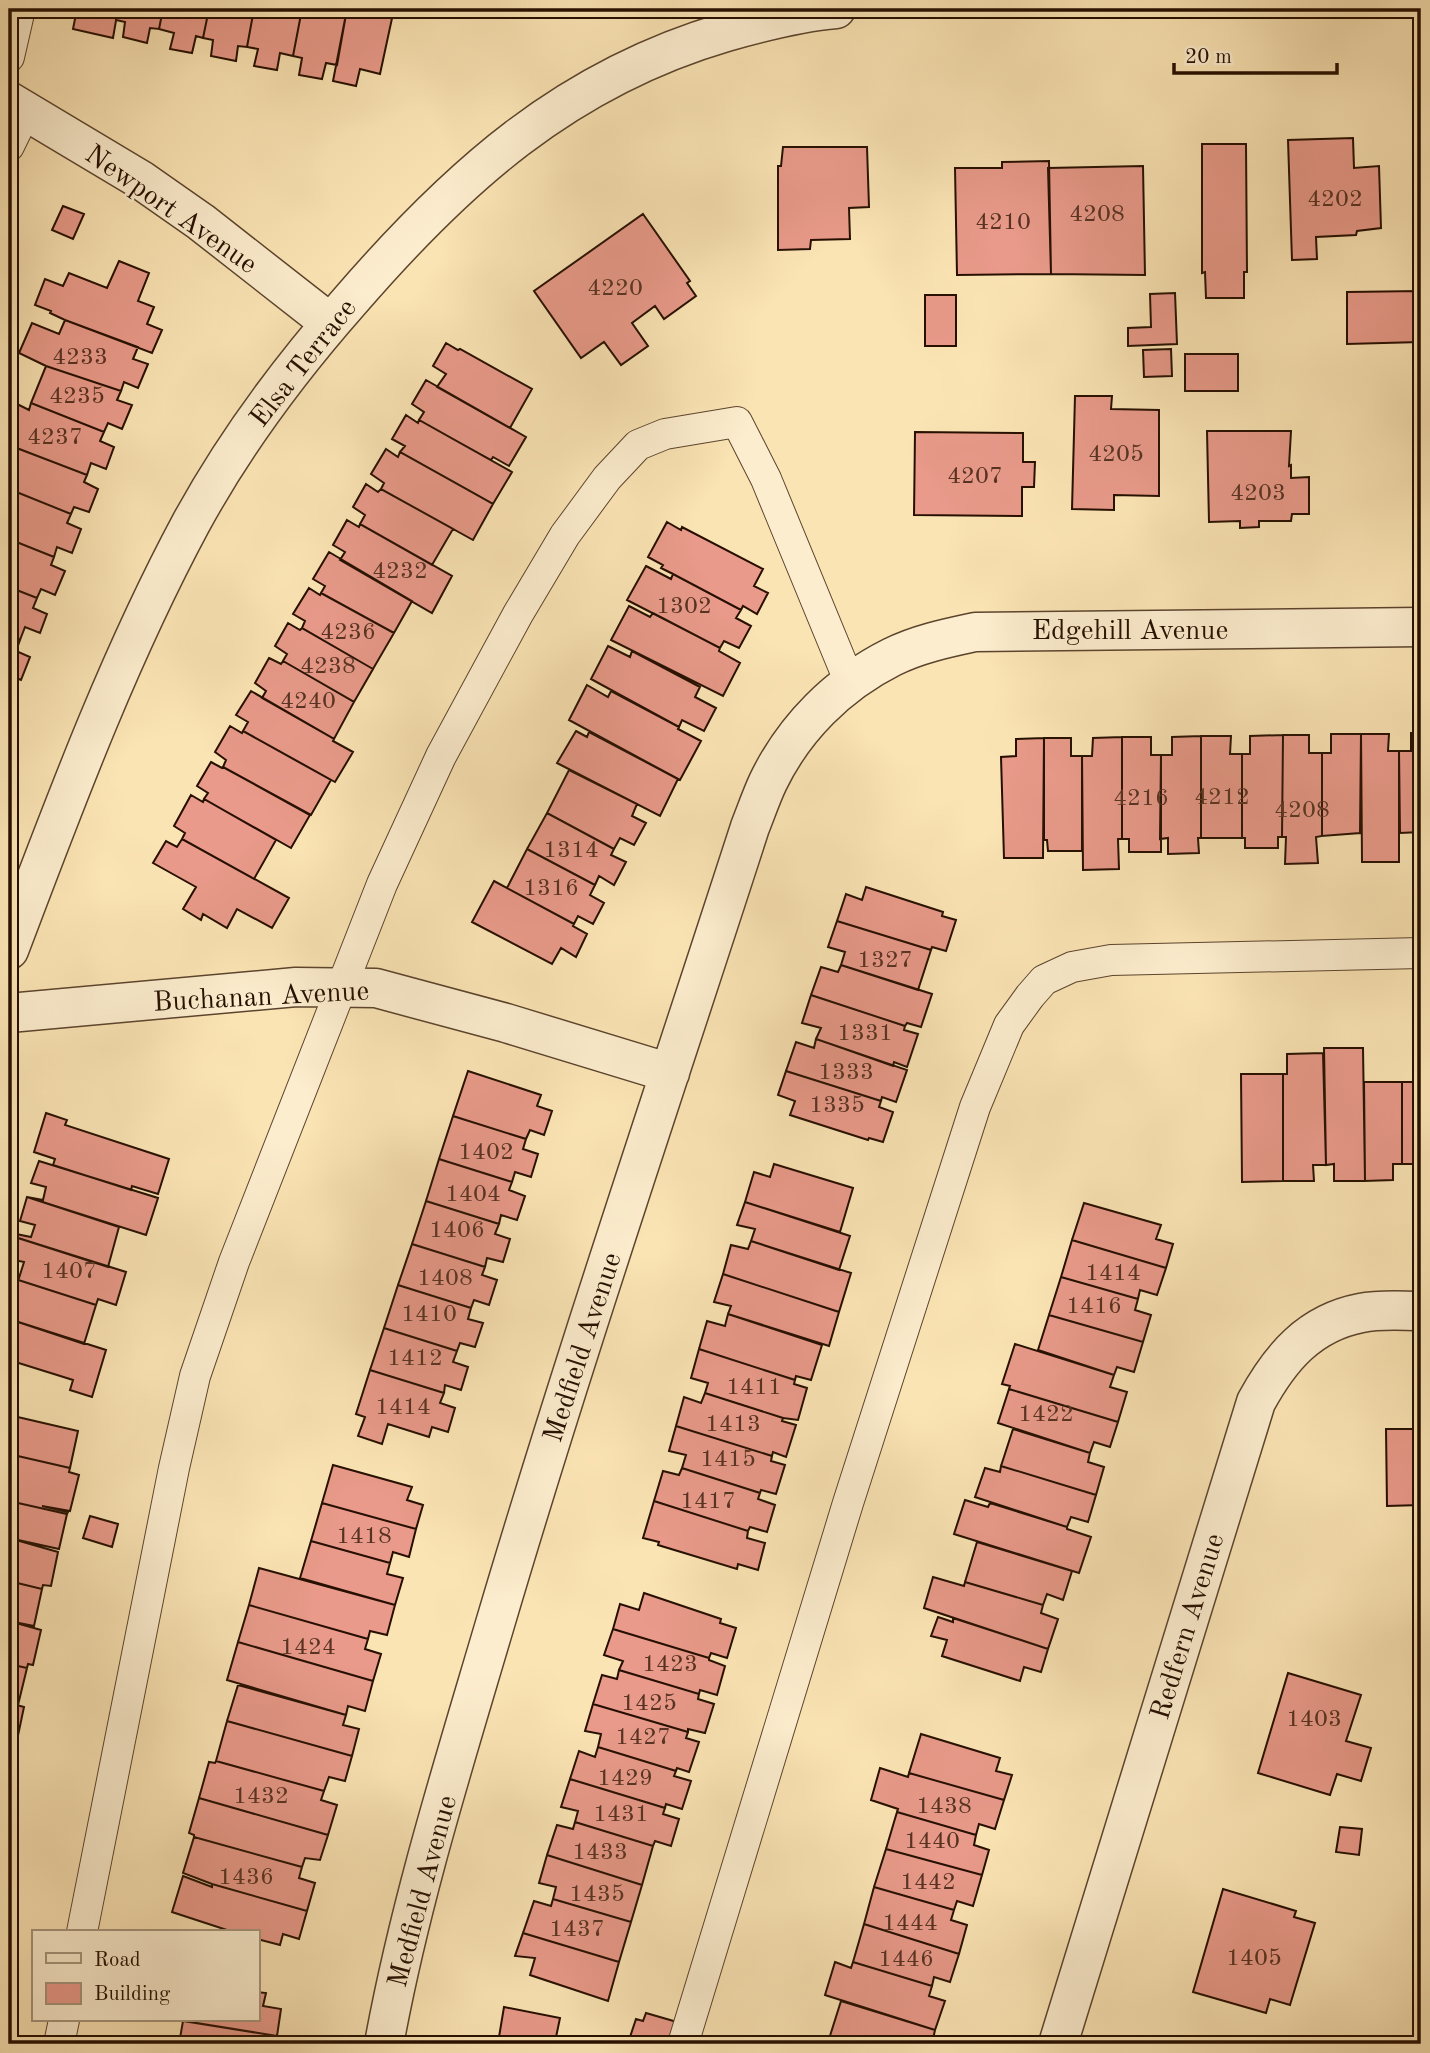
<svg xmlns="http://www.w3.org/2000/svg" width="1430" height="2053" font-family="'Old Standard TT',serif">
  <style>
    .building { fill: #e99a8a; stroke: #260f00; stroke-width: 2 }
    .lines { fill: none; stroke-linecap: round; stroke-linejoin: round }
    .lane-casing { stroke: #5b442d; stroke-width: 32 }
    .street-casing { stroke: #5b442d; stroke-width: 41 }
    .lane { stroke: #fcedce; stroke-width: 30 }
    .street { stroke: #fcedce; stroke-width: 38 }
    .labels { text-anchor: middle; stroke-width: 5; stroke-linejoin: round; paint-order: stroke }
    .number-label { font-size: 24px; fill: #573222 }
    .street-label { font-size: 28px; fill: #260f00; stroke: #fcedce }
  </style>
  <rect width="100%" height="100%" fill="#fbe4b4"/>
  <filter id="stains"><feTurbulence type="fractalNoise" baseFrequency=".00286" numOctaves="4"/><feColorMatrix values="0 0 0 0 .2 0 0 0 0 .09 0 0 0 0 .02 0 0 0 .5 -.17"/></filter>
  <radialGradient id="worn" r=".72"><stop offset=".6" stop-color="#630" stop-opacity="0"/><stop offset="1" stop-color="#630" stop-opacity=".3"/></radialGradient>
  <path class="building" d="M77,9H118L113,38L73,29Z
    M118,9H163L159,29L150,28L147,43L123,37L125,22L116,20Z
    M163,9H209L203,38L196,36L192,53L170,49L174,33L159,29Z
    M209,9H254L247,47L238,46L236,61L211,56L213,40L203,38Z
    M254,9H302L293,56L280,53L277,70L254,66L258,49L247,47Z
    M302,9H347L337,65L326,63L322,79L299,75L302,58L293,56Z
    M347,9H394L380,74L360,69L356,86L333,81Z
    M1353,138L1354,168L1379,166L1381,228L1357,231L1356,235L1316,237L1317,259L1292,260L1288,140Z
    M1421,143V284V271H1415L1416,166H1421Z
    M1202,144H1246L1247,272H1244V298H1206L1205,272L1202,273Z
    M783,147H867L869,207L849,208L850,239L811,240L810,249L778,250V166H781Z
    M1049,161L1051,274L957,275L955,168H1002V162Z
    M1143,166L1145,275L1051,274L1048,168Z
    M63,206L84,214L73,239L52,230Z
    M643,214L690,281L687,283L696,296L664,319L655,306L632,323L648,346L621,365L604,342L581,358L534,291Z
    M119,261L149,273L138,301L154,307L147,324L162,330L152,353L65,320L50,313L51,311L35,305L45,279L63,286L69,273L107,288Z
    M1420,291V342L1347,344V292Z
    M1175,293L1177,344L1128,346V328L1151,327L1150,294Z
    M925,295H956V346H925Z
    M65,320L138,347L133,359L148,364L138,388L124,382L121,391L46,366L19,353L32,323L59,334Z
    M446,343L458,350L460,349L532,389L510,428L437,387L446,374L433,366Z
    M1171,349L1172,376L1144,377L1143,350Z
    M1185,354H1238V391H1185Z
    M46,366L121,391L117,400L132,405L122,429L108,423L104,432L31,403Z
    M426,380L526,437L509,466L493,457L491,460L419,420L424,412L412,404Z
    M1075,396H1112L1111,409L1159,410V496L1114,495V510L1072,509Z
    M9,400L29,410L31,403L104,432L100,441L114,447L106,469L91,463L87,475L14,447L9,443Z
    M406,415L418,423L419,420L512,472L493,504L400,452L405,446L392,439Z
    M1207,431H1291L1289,466L1291,465V478L1309,477V514H1292L1291,521H1259V527L1240,528V521L1209,522Z
    M915,432L1023,433V462H1035L1034,487H1022V516L914,515Z
    M9,445L87,475L84,482L98,489L89,512L74,507L71,514L9,489Z
    M386,449L398,457L400,452L493,504L473,540L381,489L384,483L371,474Z
    M366,484L378,492L381,489L453,529L432,565L360,524L365,515L353,507Z
    M9,489L71,514L67,523L81,529L72,553L57,547L54,557L9,539Z
    M347,520L359,527L360,524L452,576L432,613L340,560L345,552L333,545Z
    M667,522L681,530L682,527L763,569L754,586L768,593L757,614L743,606L741,610L673,574L661,568L663,565L648,557Z
    M9,539L54,557L51,565L65,571L55,595L41,589L37,598L9,587Z
    M329,552L412,601L394,633L321,593L325,586L313,579Z
    M646,566L671,579L673,574L741,610L736,618L751,626L739,648L724,641L720,648L627,600Z
    M9,587L37,598L33,608L47,614L40,633L25,627L20,640L9,635Z
    M309,588L320,595L321,593L394,633L373,669L302,628L305,621L293,614Z
    M629,606L650,617L653,613L720,648L719,651L740,663L723,696L611,640Z
    M288,623L300,630L302,628L373,669L354,702L283,661L287,654L275,646Z
    M9,635L20,640L16,651L30,657L21,680L9,675Z
    M608,646L630,657L632,651L700,687L695,697L716,708L704,731L682,720L679,727L591,679Z
    M269,658L281,664L283,661L354,702L334,739L262,698L266,691L255,683Z
    M587,685L608,697L611,691L679,727L678,729L701,741L680,780L569,720Z
    M251,691L334,739L333,741L353,752L335,782L243,731L248,722L236,715Z
    M230,726L242,733L243,731L331,780L311,815L223,767L226,760L215,752Z
    M576,731L587,737L589,732L678,779L660,816L557,763Z
    M1411,733H1421V832L1400,833L1399,751H1411Z
    M1331,734H1361L1360,833L1322,836V753H1331Z
    M1361,734H1389L1388,751H1399V862H1362Z
    M1283,735H1309V753H1322V836L1316,837L1318,863L1285,864L1286,837H1282Z
    M1283,735L1282,837H1278V848H1245V838H1242V754H1250V736Z
    M1201,736H1231L1230,754H1242V838H1201Z
    M1201,736V838H1198L1199,853L1168,854V838L1160,839L1161,755H1172V737Z
    M1122,737H1151V755H1161V852H1129V839H1122Z
    M1122,737V839H1118L1119,869L1083,870L1082,756H1092L1093,738Z
    M1044,738H1071V756H1082V851H1048L1047,840H1044Z
    M1044,738L1043,858H1004L1001,757L1016,756V739Z
    M211,762L222,768L223,767L310,815L291,848L204,799L208,793L197,786Z
    M569,770L637,804L632,816L646,823L634,845L620,838L614,849L547,813Z
    M191,795L203,802L204,799L276,840L254,879L182,839L185,833L174,826Z
    M547,813L614,849L611,855L626,862L614,885L599,876L595,885L527,849Z
    M182,839L289,898L272,928L237,909L227,928L203,914L201,920L183,909L196,887L153,863L166,841L177,847Z
    M527,849L595,885L590,895L604,903L593,924L578,916L574,924L507,888Z
    M494,881L574,924L573,926L587,934L576,957L561,948L552,964L472,922Z
    M866,887L943,912L942,916L956,920L946,951L932,947L931,950L837,921L846,894L862,900Z
    M837,921L931,950L918,990L841,965L845,952L828,947Z
    M841,965L932,994L921,1027L907,1023L905,1026L811,995L821,967L838,972Z
    M811,995L905,1026L904,1030L918,1034L907,1067L894,1062L893,1066L816,1039L821,1028L802,1023Z
    M816,1039L907,1070L896,1102L882,1097L881,1101L786,1071L796,1042L814,1048Z
    M1324,1048H1363L1365,1181H1334V1164L1326,1165Z
    M1323,1053L1326,1165H1313L1314,1181H1283V1074H1287V1054Z
    M468,1071L541,1095L537,1106L552,1111L544,1135L530,1130L526,1139L453,1116Z
    M786,1071L881,1101L879,1107L893,1112L883,1142L869,1138L868,1140L790,1115L795,1101L778,1095Z
    M1241,1074H1283V1181L1242,1182Z
    M1364,1082H1402V1164H1393V1180L1365,1181Z
    M1402,1082H1421V1180H1413V1164H1402Z
    M46,1113L67,1120L65,1125L169,1159L158,1194L132,1186L131,1190L53,1165L55,1159L34,1152Z
    M453,1116L526,1139L523,1149L538,1154L531,1177L515,1172L512,1182L439,1159Z
    M439,1159L512,1182L509,1190L525,1196L517,1220L501,1215L499,1224L426,1201Z
    M39,1161L158,1198L146,1235L27,1197L43,1200L46,1187L31,1183Z
    M774,1164L853,1188L840,1232L745,1202L754,1172L770,1177Z
    M27,1197L119,1227L108,1267L15,1237L16,1234L31,1237L35,1225L20,1221Z
    M426,1201L499,1224L495,1234L510,1239L503,1262L487,1258L485,1267L412,1244Z
    M745,1202L850,1236L839,1270L751,1241L755,1229L737,1225Z
    M1084,1203L1161,1225L1156,1239L1173,1244L1166,1268L1072,1240Z
    M15,1237L126,1272L116,1305L98,1299L96,1305L9,1277L19,1278L24,1262L9,1259Z
    M1072,1240L1166,1268L1157,1295L1140,1290L1138,1299L1061,1277Z
    M751,1241L851,1273L839,1312L723,1274L731,1245L748,1249Z
    M412,1244L485,1267L482,1275L497,1280L489,1305L474,1300L471,1308L398,1285Z
    M723,1274L839,1312L829,1346L728,1314L731,1306L714,1302Z
    M9,1277L96,1305L84,1344L9,1319L11,1304L9,1303Z
    M1061,1277L1138,1299L1135,1310L1151,1315L1143,1342L1049,1315Z
    M398,1285L471,1308L468,1319L483,1323L475,1347L460,1343L457,1351L384,1328Z
    M728,1314L822,1345L811,1380L796,1376L795,1380L699,1349L707,1321L725,1326Z
    M1049,1315L1143,1342L1134,1372L1117,1367L1114,1375L1038,1350Z
    M9,1319L106,1350L92,1397L70,1390L73,1380L9,1360Z
    M384,1328L457,1351L453,1362L468,1367L461,1390L445,1385L444,1393L370,1370Z
    M1015,1344L1114,1375L1110,1387L1127,1392L1118,1422L1009,1389L1010,1386L1002,1384Z
    M699,1349L795,1380L794,1384L807,1388L798,1420L783,1418L705,1393L708,1383L691,1378Z
    M370,1370L444,1393L440,1403L455,1408L448,1432L432,1427L429,1437L388,1424L382,1444L358,1436L365,1417L356,1414Z
    M1009,1389L1118,1422L1110,1447L1094,1442L1090,1453L998,1423Z
    M705,1393L783,1418L782,1421L796,1425L786,1457L773,1452L772,1456L676,1426L684,1397L701,1403Z
    M9,1415L78,1431L70,1468L9,1454Z
    M676,1426L772,1456L771,1461L785,1465L776,1494L761,1490L760,1493L682,1468L686,1455L669,1451Z
    M1013,1429L1090,1453L1088,1462L1104,1467L1096,1495L1001,1466Z
    M1386,1429H1421V1505L1387,1506Z
    M9,1454L70,1468L69,1472L79,1475L70,1511L42,1506L68,1512L67,1514L9,1501Z
    M333,1465L412,1487L407,1500L423,1505L416,1529L322,1503Z
    M1001,1466L1096,1495L1088,1522L1071,1517L1067,1527L975,1497L985,1468L1000,1472Z
    M682,1468L760,1493L758,1499L775,1505L767,1532L750,1527L748,1531L654,1501L663,1471L679,1475Z
    M965,1500L988,1507L990,1503L1067,1527V1529L1091,1537L1079,1573L954,1534Z
    M9,1501L67,1514L59,1549L9,1538Z
    M654,1501L748,1531L747,1538L765,1543L758,1570L738,1564L737,1569L658,1545L659,1542L643,1538Z
    M322,1503L416,1529L409,1557L393,1552L390,1563L311,1541Z
    M90,1516L118,1524L112,1547L83,1538Z
    M9,1538L58,1552L51,1586L43,1585L42,1589L9,1581Z
    M311,1541L390,1563L387,1574L403,1578L395,1605L300,1578Z
    M977,1542L1072,1571L1063,1600L1047,1594L1043,1605L965,1582Z
    M259,1568L395,1605L387,1635L370,1631L368,1639L249,1605Z
    M933,1577L964,1586L965,1582L1043,1605L1041,1613L1058,1619L1048,1649L924,1608Z
    M9,1581L42,1589L34,1626L9,1621Z
    M644,1593L721,1619L720,1623L736,1628L727,1658L711,1653L709,1658L613,1629L620,1604L639,1610Z
    M249,1605L368,1639L365,1649L381,1654L373,1681L238,1642Z
    M938,1617L953,1622V1618L1048,1649L1041,1672L1024,1667L1020,1681L942,1656L947,1640L931,1636Z
    M9,1621L41,1630L33,1665L28,1664L27,1668L9,1664Z
    M613,1629L709,1658V1660L725,1666L717,1695L700,1690L699,1694L619,1670L623,1661L604,1655Z
    M238,1642L373,1681L365,1711L348,1706L346,1715L227,1680Z
    M9,1664L27,1668L18,1705L9,1703Z
    M619,1670L699,1694L698,1699L714,1704L705,1733L688,1729V1732L593,1704L602,1675L617,1679Z
    M1288,1673L1361,1695L1346,1741L1371,1748L1361,1781L1337,1774L1330,1795L1258,1773Z
    M238,1685L346,1715L343,1725L359,1729L352,1756L227,1721Z
    M9,1703L24,1707L16,1745L9,1743Z
    M593,1704L688,1732L686,1738L699,1742L689,1772L677,1768L676,1771L598,1747L601,1734L585,1731Z
    M227,1721L352,1756L345,1781L329,1777L324,1791L216,1761Z
    M921,1734L1000,1758L996,1771L1012,1775L1004,1800L909,1773Z
    M598,1747L676,1771L674,1776L691,1781L682,1809L666,1804L665,1808L570,1779L579,1751L595,1757Z
    M216,1761L324,1791L321,1800L337,1805L328,1835L199,1798L209,1762L215,1763Z
    M880,1768L908,1777L909,1773L1004,1800L995,1829L979,1824L976,1835L897,1812L898,1809L871,1800Z
    M570,1779L665,1808L663,1814L679,1819L671,1846L655,1841L653,1846L575,1822L578,1811L561,1807Z
    M199,1798L328,1835L320,1860L305,1858L302,1867L194,1837V1835L189,1833Z
    M897,1812L976,1835L974,1845L989,1850L982,1875L886,1849Z
    M575,1822L653,1846L642,1885L547,1855L557,1825L573,1829Z
    M1340,1827L1362,1829L1359,1855L1336,1852Z
    M194,1837L302,1867L299,1878L315,1883L307,1911L212,1884L183,1873Z
    M886,1849L982,1875L973,1906L957,1901L954,1910L874,1887Z
    M547,1855L642,1885L631,1922L553,1899L556,1887L539,1883Z
    M183,1876L212,1887V1884L307,1911L299,1939L283,1934L280,1945L257,1939V1932H233L172,1912Z
    M874,1887L954,1910L951,1920L967,1925L959,1954L864,1924Z
    M1223,1889L1296,1911L1294,1917L1315,1923L1290,2005L1270,1999L1266,2013L1193,1992Z
    M553,1899L631,1922L619,1962L523,1933L534,1901L551,1906Z
    M864,1924L959,1954L950,1982L934,1977L932,1986L853,1962Z
    M523,1933L619,1962L608,2001L530,1975L535,1958L515,1956Z
    M835,1962L851,1968L853,1962L932,1986L929,1996L945,2001L935,2030L825,1995Z
    M257,1992L266,1993L263,2006L281,2009L277,2036L178,2020H257Z
    M841,2001L935,2030L932,2044H846L829,2039Z
    M504,2007L560,2018L555,2042L566,2044H500L501,2038L499,2037Z
    M646,2013L677,2022L670,2044H655L630,2037L636,2019L643,2021Z
    M183,2021L277,2036L275,2044H179Z"/>
  <g class="lines">
    <g class="lane-casing">
      <path id="lane" d="M9,57L20,9
        M9,146L26,111
        M82,1932L174,1468L195,1376L234,1262L382,884L441,756L518,614L565,535L607,478L638,445L665,434L737,422L766,479L850,683
        M59,2044L64,2020
        M683,2044L848,1503L975,1107L1009,1025L1030,996L1044,980L1072,967L1111,960L1421,953"/>
    </g>
    <g class="street-casing">
      <path id="street" d="M9,101L141,180L201,222L330,323
        M9,950C64,805 118,659 191,523C234,444 290,369 349,302C456,178 565,79 726,32C761,22 799,12 836,9
        M9,1013L296,987L376,988L506,1023L670,1073
        M384,2044C410,1902 454,1763 495,1624C574,1357 664,1093 750,827C756,812 761,797 768,782C794,728 838,684 892,657C918,644 947,638 975,632L1421,627
        M1058,2044L1256,1402C1280,1358 1309,1323 1361,1313C1380,1309 1402,1311 1421,1311"/>
    </g>
    <use href="#lane" class="lane"/>
    <use href="#street" class="street"/>
  </g>
  <g class="labels">
    <g class="number-label">
      <text x="1335" y="206">4202</text>
      <text x="1097" y="221">4208</text>
      <text x="1003" y="229">4210</text>
      <text x="615" y="295">4220</text>
      <text x="80" y="364">4233</text>
      <text x="77" y="403">4235</text>
      <text x="55" y="444">4237</text>
      <text x="1116" y="461">4205</text>
      <text x="975" y="483">4207</text>
      <text x="1258" y="500">4203</text>
      <text x="400" y="578">4232</text>
      <text x="684" y="613">1302</text>
      <text x="348" y="639">4236</text>
      <text x="328" y="673">4238</text>
      <text x="308" y="708">4240</text>
      <text x="1222" y="804">4212</text>
      <text x="1141" y="805">4216</text>
      <text x="1302" y="817">4208</text>
      <text x="571" y="857">1314</text>
      <text x="551" y="895">1316</text>
      <text x="885" y="967">1327</text>
      <text x="865" y="1040">1331</text>
      <text x="846" y="1079">1333</text>
      <text x="837" y="1112">1335</text>
      <text x="486" y="1159">1402</text>
      <text x="473" y="1201">1404</text>
      <text x="457" y="1237">1406</text>
      <text x="69" y="1278">1407</text>
      <text x="1113" y="1280">1414</text>
      <text x="445" y="1285">1408</text>
      <text x="1094" y="1313">1416</text>
      <text x="429" y="1321">1410</text>
      <text x="415" y="1365">1412</text>
      <text x="754" y="1394">1411</text>
      <text x="403" y="1414">1414</text>
      <text x="1046" y="1421">1422</text>
      <text x="733" y="1431">1413</text>
      <text x="728" y="1466">1415</text>
      <text x="708" y="1508">1417</text>
      <text x="364" y="1543">1418</text>
      <text x="308" y="1654">1424</text>
      <text x="670" y="1671">1423</text>
      <text x="649" y="1710">1425</text>
      <text x="1314" y="1726">1403</text>
      <text x="643" y="1744">1427</text>
      <text x="625" y="1785">1429</text>
      <text x="261" y="1803">1432</text>
      <text x="944" y="1813">1438</text>
      <text x="621" y="1821">1431</text>
      <text x="932" y="1848">1440</text>
      <text x="600" y="1859">1433</text>
      <text x="246" y="1884">1436</text>
      <text x="928" y="1889">1442</text>
      <text x="597" y="1901">1435</text>
      <text x="910" y="1930">1444</text>
      <text x="577" y="1936">1437</text>
      <text x="1254" y="1965">1405</text>
      <text x="906" y="1966">1446</text>
    </g>
    <g class="street-label">
      <text transform="translate(172 208) rotate(35)" y="10">Newport Avenue</text>
      <text transform="translate(302 362) rotate(-52)" y="10">Elsa Terrace</text>
      <text x="1130" y="639">Edgehill Avenue</text>
      <text transform="translate(261 995) rotate(-3)" y="10">Buchanan Avenue</text>
      <text transform="translate(581 1347) rotate(-72)" y="10">Medfield Avenue</text>
      <text transform="translate(1186 1626) rotate(-73)" y="10">Redfern Avenue</text>
      <text transform="translate(421 1891) rotate(-75)" y="10">Medfield Avenue</text>
    </g>
  </g>
  <rect width="1430" height="2053" fill="none" stroke="#fbe4b4" stroke-width="35"/>
  <rect x="10" y="10" width="1409" height="2032" fill="none" stroke="#260f00" stroke-width="3.5"/>
  <rect x="18" y="18" width="1395" height="2018" fill="none" stroke="#260f00" stroke-width="2"/>
  <rect x="32" y="1930" width="228" height="91" fill="#fcedce" stroke="#a6947c" stroke-width="2"/>
  <rect x="46" y="1953" width="35" height="10" fill="#fcedce" stroke="#a6947c" stroke-width="2"/>
  <text x="94" y="1966" font-size="21" fill="#260f00">Road</text>
  <rect x="46" y="1983" width="35" height="21" fill="#e99a8a" stroke="#a6947c" stroke-width="2"/>
  <text x="94" y="2000" font-size="21" fill="#260f00">Building</text>
  <path d="M1174 63v10h163v-10" fill="none" stroke="#260f00" stroke-width="3.5"/>
  <text x="1185" y="63" font-size="21" fill="#260f00" stroke="#fcedce" stroke-width="5" paint-order="stroke">20 m</text>
  <rect width="100%" height="100%" filter="url(#stains)"/>
  <rect width="100%" height="100%" fill="url(#worn)"/>
</svg>
